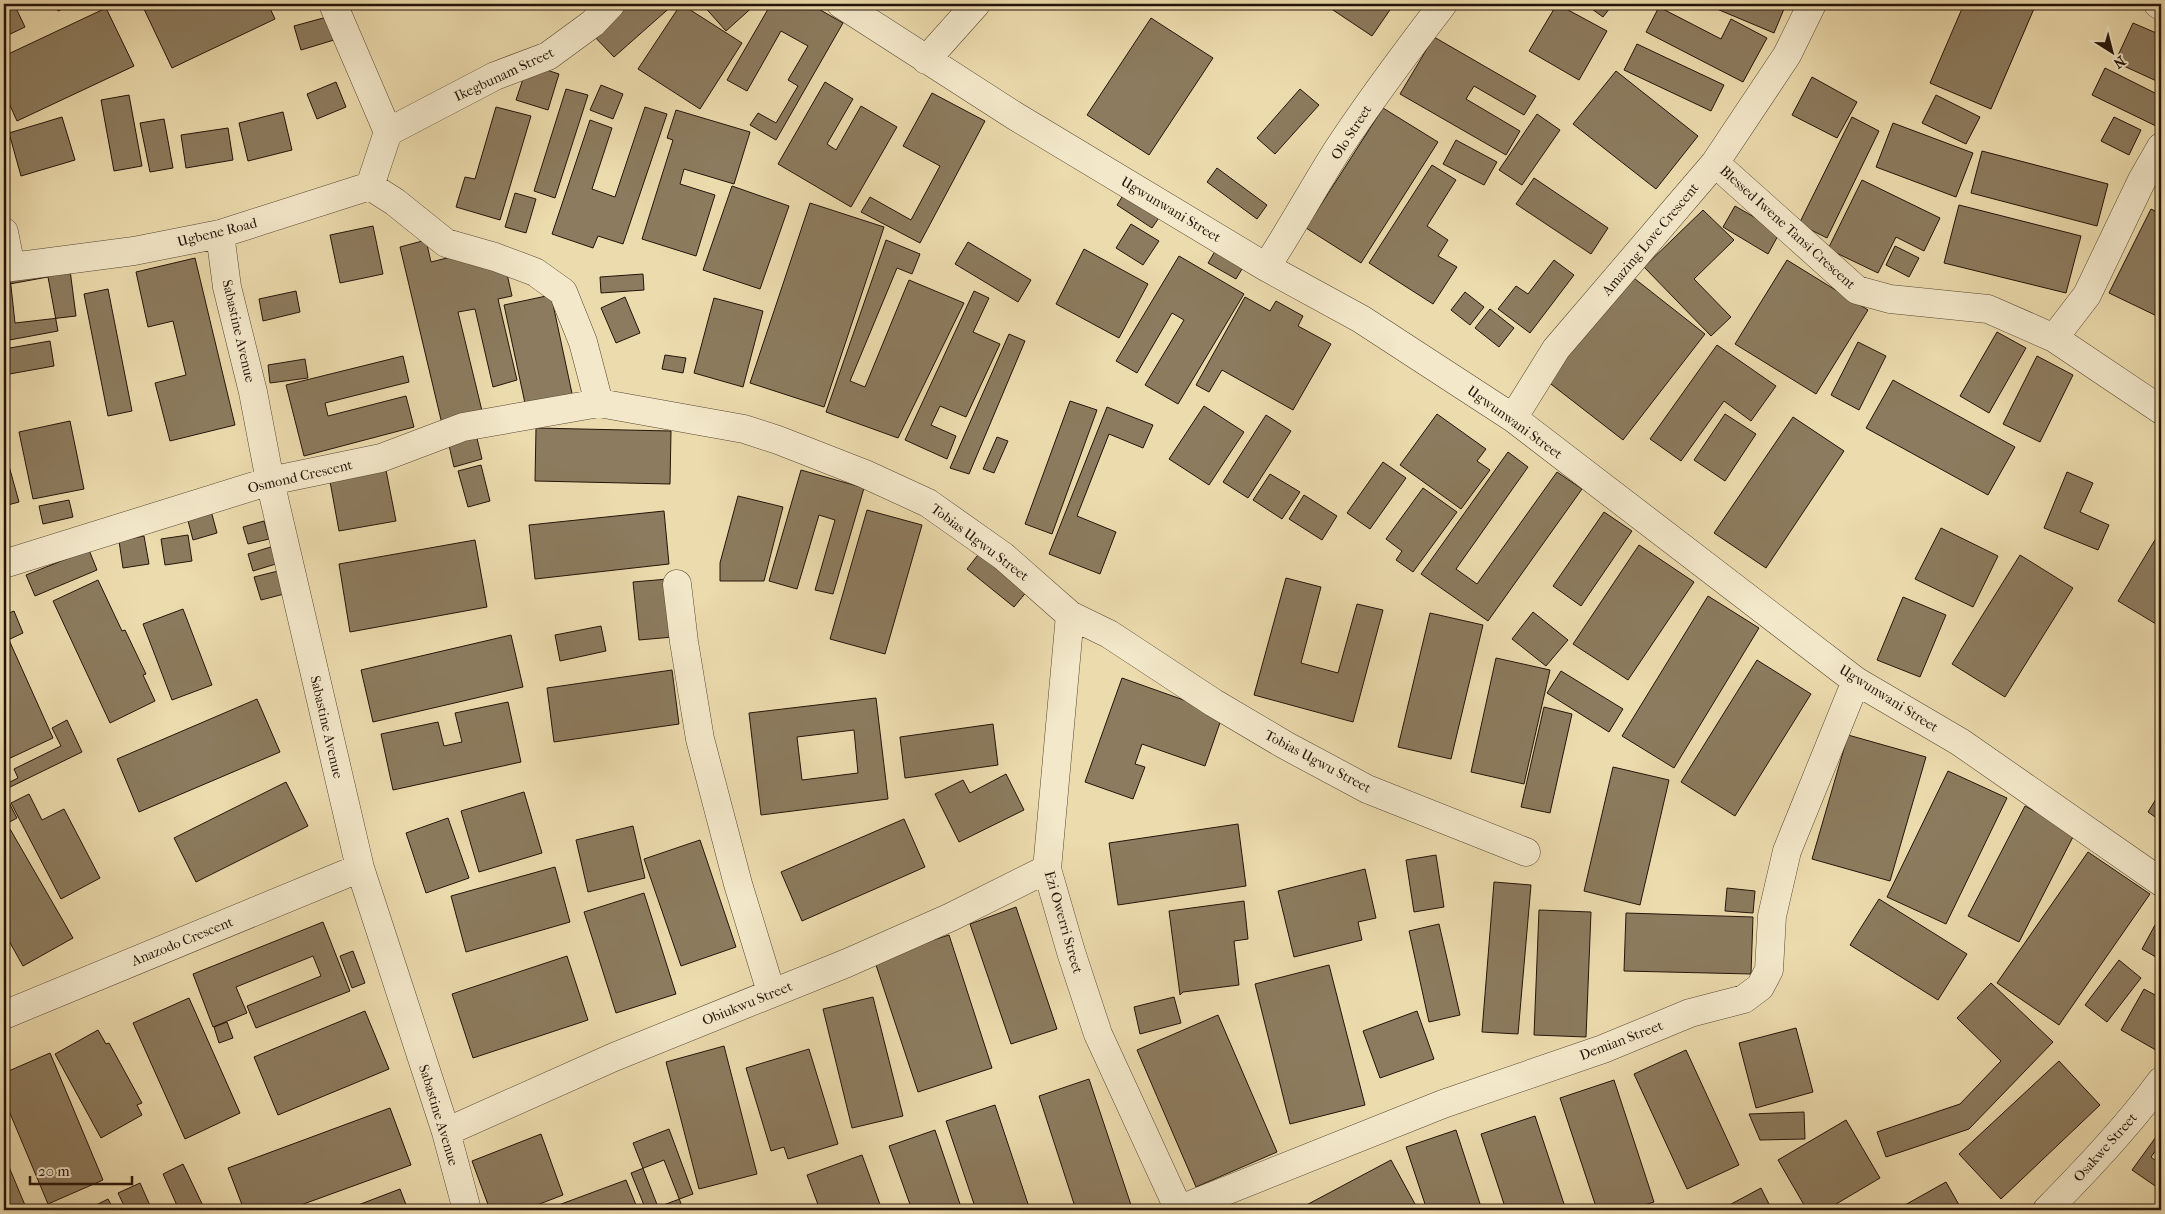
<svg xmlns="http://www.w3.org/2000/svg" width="2165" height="1214" font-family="'IM FELL French Canon',serif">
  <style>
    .building { fill: #8c7b5e; stroke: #241409; fill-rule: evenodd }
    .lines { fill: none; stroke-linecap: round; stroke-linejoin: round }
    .minor-casing { stroke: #564632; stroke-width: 29 }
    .minor { stroke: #f3e8ca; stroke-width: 28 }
    .labels { text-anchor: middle; stroke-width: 4; stroke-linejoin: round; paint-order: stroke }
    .street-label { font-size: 14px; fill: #241409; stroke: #f3e8ca }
  </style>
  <rect width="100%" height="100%" fill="#ecdbad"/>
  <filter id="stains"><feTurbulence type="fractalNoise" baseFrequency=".004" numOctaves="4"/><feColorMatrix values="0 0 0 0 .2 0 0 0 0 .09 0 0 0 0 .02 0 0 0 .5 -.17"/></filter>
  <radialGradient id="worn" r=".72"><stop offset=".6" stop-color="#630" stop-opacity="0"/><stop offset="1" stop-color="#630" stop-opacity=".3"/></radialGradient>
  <path class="building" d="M55,4H74L58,11Z
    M150,4H268L275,19L172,68L143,7Z
    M621,4H674L614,57L590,32Z
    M681,4L742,43L700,109L638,69Z
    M702,4H756L726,31Z
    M771,4H810L843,23L776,140L750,125L758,113L776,123L798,86L788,80L808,46L781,31L747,91L727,80Z
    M1324,4H1394L1372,36Z
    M1557,4L1607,31L1579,80L1529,51Z
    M1585,4H1613L1603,17Z
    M1705,4H1786L1774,33Z
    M1964,4H2036L1991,109L1930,83Z
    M15,6L25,27L4,37V12Z
    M1659,7L1721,39L1731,19L1767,38L1743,82L1646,32Z
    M106,8L134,66L17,121L4,92V56Z
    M327,17L334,40L301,50L294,26Z
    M1151,18L1213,58L1149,155L1087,115Z
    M2133,23L2161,35V83L2115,62Z
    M1434,37L1536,96L1524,115L1474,86L1466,99L1520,131L1506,155L1400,94Z
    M1637,44L1724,85L1711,111L1624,70Z
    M528,64L559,74L548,110L516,100Z
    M2105,68L2161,96V115L2156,126L2092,95Z
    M1616,71L1698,136L1656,189L1573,124Z
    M1812,77L1857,102L1837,138L1792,115Z
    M336,82L346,107L317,119L307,94Z
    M825,82L853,99L827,144L836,150L861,106L897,127L851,207L778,164Z
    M601,85L623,94L613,119L590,110Z
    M566,89L588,95L555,198L534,191Z
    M1300,89L1319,105L1275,154L1257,138Z
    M932,93L985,121L920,243L861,212L870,197L911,220L940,166L903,146Z
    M129,95L142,166L114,171L101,100Z
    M1936,95L1980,117L1966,144L1922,123Z
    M496,107L531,116L500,220L456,207L465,177L475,179Z
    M645,107L667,114L623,244L598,236L593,248L552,234L590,120L612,128L592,189L615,197Z
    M1383,108L1438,142L1361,263L1306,228Z
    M676,110L750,132L734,184L684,169L680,184L715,195L696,256L642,239L673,140L667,138Z
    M283,112L292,150L248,161L239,123Z
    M1537,114L1560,130L1522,185L1499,170Z
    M62,117L75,160L21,176L9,133Z
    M1852,117L1879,131L1827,238L1799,224Z
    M2114,117L2141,130L2129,155L2101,141Z
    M164,119L173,168L150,172L140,123Z
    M1893,123L1973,153L1956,197L1876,167Z
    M228,128L233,160L186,168L181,135Z
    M1456,140L1497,162L1484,185L1443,164Z
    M1982,151L2108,184L2097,226L1971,193Z
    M1432,165L1456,180L1427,226L1448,240L1438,256L1457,267L1433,304L1369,263Z
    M1217,168L1267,205L1257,219L1207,182Z
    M1534,178L1608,228L1591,254L1516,204Z
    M1862,180L1940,218L1924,251L1896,237L1878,273L1828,249Z
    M732,186L789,206L760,289L703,270Z
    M1129,186L1165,209L1152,228L1117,205Z
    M515,193L536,199L526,233L505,227Z
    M810,203L884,227L824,407L750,383Z
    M1959,205L2081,236L2066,293L1944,263Z
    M1735,206L1780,232L1768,254L1723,227Z
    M2151,209L2161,214V318L2109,293Z
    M1703,210L1734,240L1694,279L1731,317L1711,336L1644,267Z
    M1131,224L1159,241L1143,265L1116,248Z
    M373,226L383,274L340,283L330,235Z
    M426,240L431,262L463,254L505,265L512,296L498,299L517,380L493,387L475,309L458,312L483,415L442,424L400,247Z
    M886,240L920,254L912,274L897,268L850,381L865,387L909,280L964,303L898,438L826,412Z
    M968,242L1031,280L1018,302L955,264Z
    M1895,246L1919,258L1909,277L1886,265Z
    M1217,248L1245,264L1236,279L1208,263Z
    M1084,249L1148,284L1119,338L1056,304Z
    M1179,256L1244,294L1178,404L1145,385L1184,320L1172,313L1137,373L1116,361Z
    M195,258L235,425L170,441L155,383L186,375L173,321L148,327L136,272Z
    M1554,260L1574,275L1530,333L1498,309L1516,286L1528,294Z
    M1787,260L1868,310L1816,394L1735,344Z
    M70,270L76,316L15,323L10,277Z
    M643,274L644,290L601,293L600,277Z
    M1630,275L1705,334L1623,440L1547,381Z
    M48,277L58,331L4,341V285Z
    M108,289L132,411L108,416L84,294Z
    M296,291L300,312L263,321L259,299Z
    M974,291L989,298L973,332L1000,344L966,417L940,406L931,425L956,436L947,459L905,440Z
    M1465,292L1484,307L1470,325L1451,310Z
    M551,295L573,398L526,408L504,305Z
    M625,297L640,333L616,343L601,308Z
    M1245,297L1270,311L1276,301L1303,316L1298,326L1331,344L1293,410L1222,370L1209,392L1196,385Z
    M714,298L763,311L743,387L694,373Z
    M1490,309L1514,328L1499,347L1475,328Z
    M1997,332L2026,348L1989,413L1960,396Z
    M1009,334L1025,341L969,474L950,468Z
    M50,341L54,366L4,375V349Z
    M1858,342L1886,356L1859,410L1831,395Z
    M1717,345L1776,386L1751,421L1724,401L1681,461L1650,439Z
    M665,355L686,358L683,373L662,369Z
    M403,356L409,382L325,403L328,416L406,396L414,427L304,456L286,385Z
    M2037,356L2073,375L2040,442L2003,424Z
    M305,359L308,378L270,383L268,365Z
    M1893,380L2015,447L1988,495L1866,428Z
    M1070,401L1097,410L1052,534L1025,524Z
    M1204,406L1244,432L1209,485L1169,459Z
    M1107,407L1153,425L1143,448L1109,434L1077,516L1116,532L1100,574L1049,554Z
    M1437,414L1486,449L1477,461L1490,470L1461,509L1400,465Z
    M1725,414L1756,434L1725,481L1694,460Z
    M1266,415L1291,431L1248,498L1223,482Z
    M1793,417L1844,451L1766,568L1714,533Z
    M70,421L84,489L33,499L19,432Z
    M4,428L9,447L4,448L19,502L4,506Z
    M536,428L671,431L670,484L535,481Z
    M475,430L482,459L454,467L447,437Z
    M997,437L1008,441L994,473L983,469Z
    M1508,452L1528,467L1456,569L1477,584L1557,472L1582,489L1488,621L1421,574Z
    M1383,462L1406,478L1370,529L1347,513Z
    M385,465L396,521L339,531L329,476Z
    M481,465L490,501L468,507L458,471Z
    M801,470L864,488L833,594L815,590L835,520L819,515L797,589L769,581Z
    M2067,472L2093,483L2080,512L2109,525L2098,550L2044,528Z
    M1270,474L1300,492L1282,519L1253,500Z
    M1423,488L1457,512L1413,572L1396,560L1402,551L1386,539Z
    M1304,495L1337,516L1322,540L1289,519Z
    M738,496L783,507L764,581H720V563Z
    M69,500L73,517L43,524L39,506Z
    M210,507L217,533L193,540L186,513Z
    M867,510L922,525L885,654L830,639Z
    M664,511L669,564L535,579L529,525Z
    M1604,512L1632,531L1581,606L1553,586Z
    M264,521L269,539L248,544L243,527Z
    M1941,528L1998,556L1973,607L1915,579Z
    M2161,530V627L2118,601Z
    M188,535L192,561L165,565L161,539Z
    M144,536L149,564L123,568L119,541Z
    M475,540L487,607L350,632L339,564Z
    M1639,545L1694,582L1628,680L1573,644Z
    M274,546L279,563L253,571L248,554Z
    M89,550L97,570L35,596L26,575Z
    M981,551L1028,590L1014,607L967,569Z
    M2020,555L2073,588L2005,697L1952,664Z
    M282,570L288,593L261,600L254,577Z
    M1286,578L1321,587L1301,663L1338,673L1357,604L1383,610L1353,722L1254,695Z
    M668,579L673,637L639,640L633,582Z
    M98,580L122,631L125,630L146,674L143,675L155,701L110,723L53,601Z
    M1708,596L1759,628L1674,768L1622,736Z
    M1903,597L1946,615L1920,677L1877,660Z
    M183,609L212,685L172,700L143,624Z
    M14,611L23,633L10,639L4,625V615Z
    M1533,612L1568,640L1546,666L1512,639Z
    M1430,613L1483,625L1451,759L1398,747Z
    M601,626L606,651L560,661L555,635Z
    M4,629L53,738L4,761Z
    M511,635L523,687L373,722L361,670Z
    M1496,658L1550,670L1524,784L1471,772Z
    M1757,660L1811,694L1735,816L1681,782Z
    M672,670L679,724L554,742L547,688Z
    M1561,671L1623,709L1609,732L1547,693Z
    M1122,678L1223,714L1205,766L1142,744L1135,764L1145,767L1133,799L1085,782Z
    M876,698L888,799L761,815L749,713ZM854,730L858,773L802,780L797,737Z
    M257,699L280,752L139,812L117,759Z
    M508,702L521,762L393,790L381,734L438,722L444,746L462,742L455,713Z
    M1544,707L1572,714L1550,813L1521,807Z
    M67,720L82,752L4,790V785L18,778L14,769L61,746L52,728Z
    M993,724L998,765L905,778L900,737Z
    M1848,735L1926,757L1890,881L1812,859Z
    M1613,767L1669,780L1640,905L1584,891Z
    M1948,771L2007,798L1946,924L1887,897Z
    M1006,774L1024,810L959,842L935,794L963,780L970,793Z
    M286,782L308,826L196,882L174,838Z
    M2161,791V821L2148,812Z
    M524,792L542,853L479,872L461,811Z
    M29,794L42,820L64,809L100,878L61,899L11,803Z
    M5,795L17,818L4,825V796Z
    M2025,806L2075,833L2019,942L1968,916Z
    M448,818L469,878L426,893L406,833Z
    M904,819L925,867L802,921L781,872Z
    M1238,824L1246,886L1118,905L1109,843Z
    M633,826L645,878L588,892L576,840Z
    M10,829L73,938L23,966L4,932V833Z
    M700,840L736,947L681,966L644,859Z
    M2088,852L2150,894L2059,1025L1997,983Z
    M1436,855L1444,907L1414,912L1406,860Z
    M555,867L570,922L466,952L451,896Z
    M1365,869L1376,918L1358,922L1362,940L1294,957L1278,891Z
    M1494,882L1531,885L1518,1034L1482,1032Z
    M1727,888L1755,891L1753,913L1725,911Z
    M644,893L676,994L616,1013L584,912Z
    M1879,899L1967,954L1938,1000L1850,945Z
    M1244,901L1248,939L1234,941L1239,985L1183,992L1180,995L1169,911Z
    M1016,907L1057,1029L1011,1044L970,924Z
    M1539,910L1591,912L1586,1037L1534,1035Z
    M1626,913L1753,917L1751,974L1624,971Z
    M2161,914V960L2142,949Z
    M323,922L350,991L256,1028L247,1006L321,976L313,956L236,987L247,1013L213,1027L193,974Z
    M1439,924L1460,1015L1429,1022L1409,931Z
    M949,935L992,1068L918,1092L874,959Z
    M353,951L365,983L352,988L340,956Z
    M567,956L588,1020L473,1058L452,994Z
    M2119,960L2141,978L2107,1022L2085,1005Z
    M1329,965L1365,1105L1290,1124L1255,984Z
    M1991,983L2053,1042L1969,1129L1886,1157L1877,1132L1960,1104L2001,1061L1957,1018Z
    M2161,984V1053L2121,1030L2144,989L2155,995Z
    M873,997L903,1116L852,1128L823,1009Z
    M1174,997L1181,1023L1140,1034L1134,1007Z
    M189,998L240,1113L185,1139L133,1023Z
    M365,1011L389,1069L278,1115L254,1057Z
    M1417,1011L1434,1059L1380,1078L1363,1031Z
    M1218,1015L1277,1152L1196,1187L1137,1050Z
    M227,1022L233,1038L219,1043L214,1027Z
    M1796,1028L1813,1092L1756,1108L1739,1043Z
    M98,1030L106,1044L109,1043L142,1103L137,1105L142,1115L101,1138L55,1054Z
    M724,1046L757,1174L699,1189L666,1062Z
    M809,1049L838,1144L788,1159L784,1147L771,1151L746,1068Z
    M1686,1050L1739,1165L1687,1189L1634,1074Z
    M50,1053L103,1180L48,1204L4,1099V1073Z
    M2059,1061L2100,1105L2001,1199L1959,1154Z
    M1089,1079L1132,1208L1125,1210H1076L1039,1096Z
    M1614,1080L1654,1202L1628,1210H1597L1560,1098Z
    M995,1105L1030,1210H976L946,1121Z
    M390,1108L411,1165L287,1210H244L228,1168Z
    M1804,1112L1805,1139L1760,1140L1749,1114Z
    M1535,1116L1566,1210H1506L1481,1134Z
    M1846,1120L1880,1178L1826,1210H1807L1778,1160Z
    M669,1129L693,1194L658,1207L633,1143Z
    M935,1130L962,1210H912L889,1146Z
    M1456,1130L1482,1210H1427L1406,1147Z
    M2161,1130V1190L2132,1170Z
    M541,1134L563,1195L524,1210H490L472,1161Z
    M2161,1143V1165L2151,1157Z
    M4,1155L27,1210H4Z
    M862,1155L882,1210H820L807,1175Z
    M664,1160L682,1206L670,1210H646L631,1173Z
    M1391,1160L1415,1204L1404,1210H1297Z
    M183,1164L205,1210H179L163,1174Z
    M626,1180L638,1210H545Z
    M1946,1182L1962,1210H1896Z
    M140,1183L152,1210H126L118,1193Z
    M1761,1188L1772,1210H1720Z
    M400,1189L408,1210H345Z
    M108,1199L114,1210H86Z"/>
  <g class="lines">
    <g class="minor-casing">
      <path id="minor" d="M333,4L388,132
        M841,4L1015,116L1266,267L1361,319L1513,418L1856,681L1960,742L2161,882
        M2158,4L2161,6
        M926,60L976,4
        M388,132L495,76L548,56L593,23L611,4
        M1715,163L1857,290L1890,299L1988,309L2054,338L2161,410
        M370,186L395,202L446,243L495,257L535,272L563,292L583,342L599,403L744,429L778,440L865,474L928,503L1003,556L1070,615L1109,634L1214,703L1285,745L1367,789L1526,852
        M4,232L11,267
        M220,234L227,287L253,392L270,481L360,868L446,1132L467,1210
        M1266,267C1292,228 1313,188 1338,149C1371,99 1407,51 1443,4
        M4,268L134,251L220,234L370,186L388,132
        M2054,338L2087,295L2142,180L2161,147
        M1513,418L1556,349L1715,163L1787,55L1812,4
        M4,564L270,481L381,458L463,427L599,403
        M677,584L684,642L700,739L738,884L771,992
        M1070,615L1047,869L1071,952L1098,1034L1179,1210
        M4,1015L360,868
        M446,1132L614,1057L847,963L951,917L1047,869
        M1178,1210L1443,1104L1603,1049L1690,1013L1744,999L1760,987L1769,970L1772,916L1787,851L1856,681
        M2047,1210C2087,1169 2127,1127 2161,1081"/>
    </g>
    <use href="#minor" class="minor"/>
  </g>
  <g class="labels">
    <g class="street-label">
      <text transform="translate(504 74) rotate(-25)" y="5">Ikegbunam Street</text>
      <text transform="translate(1351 132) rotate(-57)" y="5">Olo Street</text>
      <text transform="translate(1171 209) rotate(31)" y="5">Ugwunwani Street</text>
      <text transform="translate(1788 227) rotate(42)" y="5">Blessed Iwene Tansi Crescent</text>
      <text transform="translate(217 232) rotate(-14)" y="5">Ugbene Road</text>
      <text transform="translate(1650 239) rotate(-50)" y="5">Amazing Love Crescent</text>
      <text transform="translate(239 331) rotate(77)" y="5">Sabastine Avenue</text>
      <text transform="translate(1515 422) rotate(36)" y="5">Ugwunwani Street</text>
      <text transform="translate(300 476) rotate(-13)" y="5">Osmond Crescent</text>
      <text transform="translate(980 542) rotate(37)" y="5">Tobias Ugwu Street</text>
      <text transform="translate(1889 698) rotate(32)" y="5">Ugwunwani Street</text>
      <text transform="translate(327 727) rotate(77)" y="5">Sabastine Avenue</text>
      <text transform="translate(1318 761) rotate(28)" y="5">Tobias Ugwu Street</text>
      <text transform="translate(1064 922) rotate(74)" y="5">Ezi Owerri Street</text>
      <text transform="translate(182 941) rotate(-22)" y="5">Anazodo Crescent</text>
      <text transform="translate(747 1003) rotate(-22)" y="5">Obiukwu Street</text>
      <text transform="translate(1621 1040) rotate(-21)" y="5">Demian Street</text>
      <text transform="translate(439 1115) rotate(73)" y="5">Sabastine Avenue</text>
      <text transform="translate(2105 1147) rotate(-48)" y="5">Osakwe Street</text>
    </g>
  </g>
  <rect width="2165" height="1214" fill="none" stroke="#ecdbad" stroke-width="20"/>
  <rect x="5" y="5" width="2155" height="1204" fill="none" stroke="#241409" stroke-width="2.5"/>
  <rect x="10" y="10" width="2145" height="1194" fill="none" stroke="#241409"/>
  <g transform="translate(2112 52) rotate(144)" stroke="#f3e8ca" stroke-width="4" paint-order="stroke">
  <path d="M0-4L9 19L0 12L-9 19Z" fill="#241409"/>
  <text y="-8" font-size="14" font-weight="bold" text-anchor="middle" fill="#241409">N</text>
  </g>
  <path d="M30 1176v8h102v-8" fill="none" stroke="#241409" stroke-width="2.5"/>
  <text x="38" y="1176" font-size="15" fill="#241409" stroke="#f3e8ca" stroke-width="4" paint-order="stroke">20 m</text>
  <rect width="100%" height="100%" filter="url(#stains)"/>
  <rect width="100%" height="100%" fill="url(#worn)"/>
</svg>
